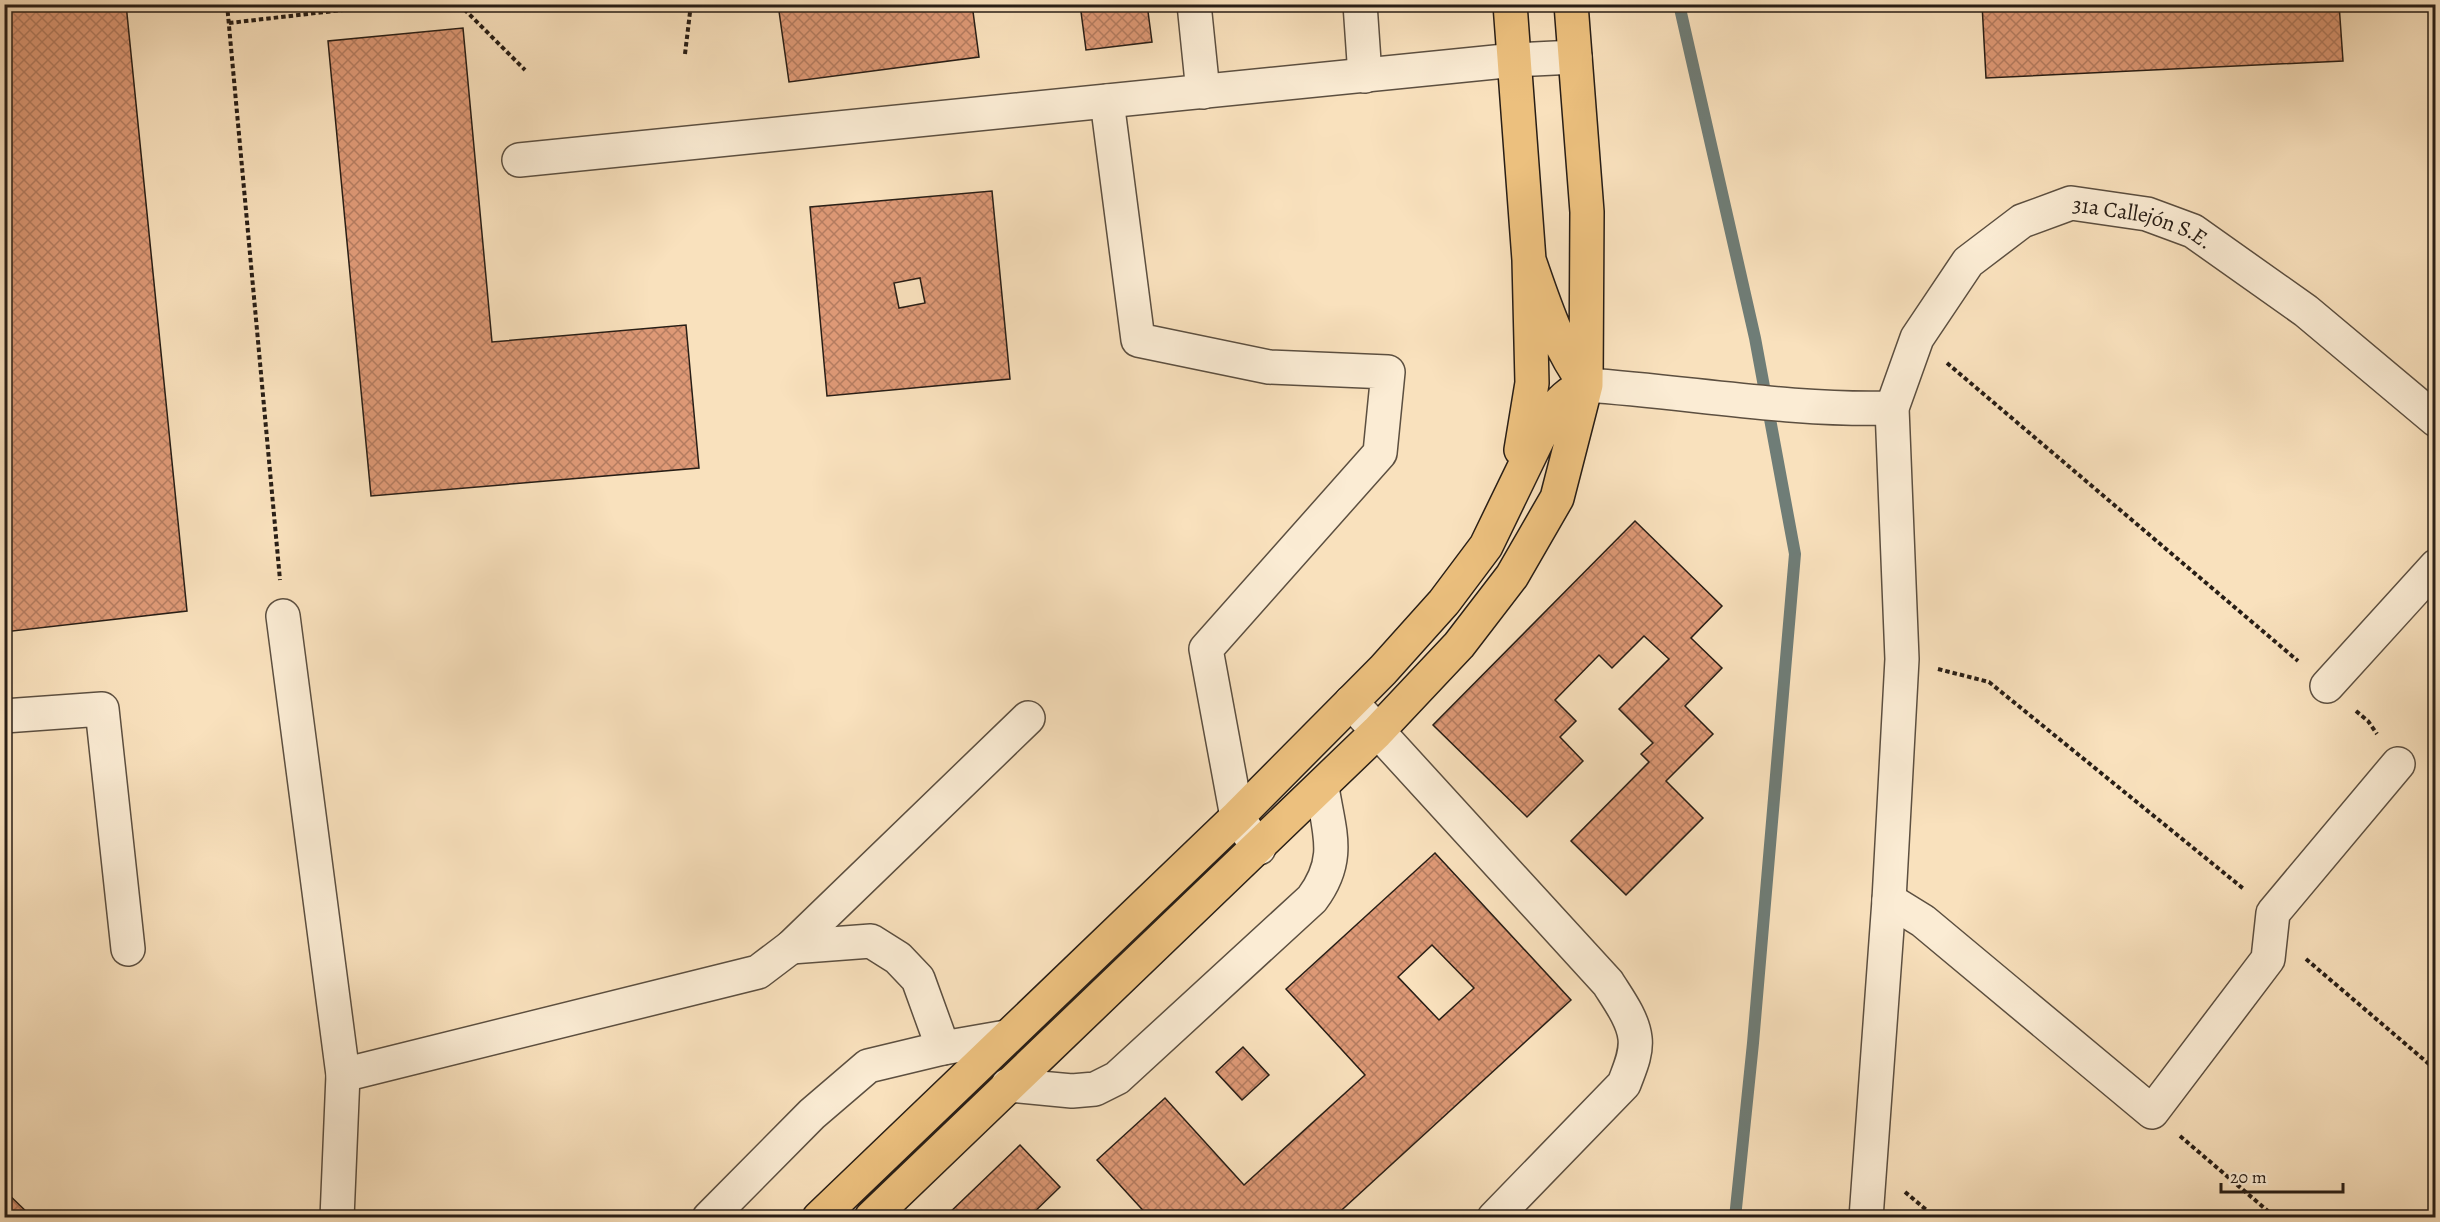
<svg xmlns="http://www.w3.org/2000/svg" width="2440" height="1222" font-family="Alegreya,serif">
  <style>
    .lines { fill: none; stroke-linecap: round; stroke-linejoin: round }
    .stream { stroke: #6f7d77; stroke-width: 12 }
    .building { fill: url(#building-cross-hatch); stroke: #281e16; stroke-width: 1.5; fill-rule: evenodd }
    .minor-casing { stroke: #5c4f40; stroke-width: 36 }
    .major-casing { stroke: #281e16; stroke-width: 36 }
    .path { stroke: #281e16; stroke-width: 4; stroke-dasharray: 4.5 3; stroke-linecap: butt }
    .minor { stroke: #fbecd4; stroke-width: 33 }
    .major { stroke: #ecc07e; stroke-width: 33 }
    .labels { text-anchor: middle; stroke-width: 5; stroke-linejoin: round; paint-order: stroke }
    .street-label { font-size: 22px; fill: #281e16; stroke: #fbecd4 }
  </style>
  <defs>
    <pattern id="building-cross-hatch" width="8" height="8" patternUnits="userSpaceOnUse" patternTransform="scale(1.5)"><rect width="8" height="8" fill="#de9976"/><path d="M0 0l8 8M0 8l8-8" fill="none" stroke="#b47c60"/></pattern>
  </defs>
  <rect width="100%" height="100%" fill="#f9e1bd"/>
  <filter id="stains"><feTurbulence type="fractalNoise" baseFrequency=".00333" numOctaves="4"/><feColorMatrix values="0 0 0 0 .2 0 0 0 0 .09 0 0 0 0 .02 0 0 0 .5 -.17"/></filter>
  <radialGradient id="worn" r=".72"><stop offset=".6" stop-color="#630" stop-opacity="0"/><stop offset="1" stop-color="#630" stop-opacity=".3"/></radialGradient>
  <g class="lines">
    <path class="stream" d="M1679,4L1755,338L1795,554L1753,1043L1735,1218"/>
  </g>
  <path class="building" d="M4,4H126L187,611L4,632Z
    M778,4H972L979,57L789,82Z
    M1080,4H1147L1152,42L1086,50Z
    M1982,4H2339L2343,61L1986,78Z
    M463,28L492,342L686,325L699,468L371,496L328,41Z
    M992,191L1010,379L827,396L810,207ZM920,278L925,303L899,308L894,283Z
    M1635,521L1722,606L1691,638L1722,668L1685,706L1713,734L1666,781L1703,818L1626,895L1571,841L1649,762L1641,754L1653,743L1619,709L1669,659L1644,636L1612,668L1599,655L1555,700L1576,721L1560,737L1583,761L1527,817L1433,725Z
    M1435,853L1571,1000L1333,1218H1150L1097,1160L1165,1098L1244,1185L1365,1075L1286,989ZM1432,945L1474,988L1439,1020L1398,977Z
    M1243,1047L1269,1075L1242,1100L1216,1072Z
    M1020,1145L1060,1187L1028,1218H944Z
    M4,1190L33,1218H4Z"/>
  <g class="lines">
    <g class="minor-casing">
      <g id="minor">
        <path d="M1194,4L1203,92"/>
        <path d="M1360,4L1365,76"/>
        <path d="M1107,101L1138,340L1269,367L1388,372L1380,453L1206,649L1237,817L1259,848"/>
        <path d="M519,160L1515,60L1575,57"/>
        <path d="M1586,385C1689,392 1790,411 1892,408"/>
        <path d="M283,616L343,1075L337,1218"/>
        <path d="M2327,686L2436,566"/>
        <path d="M1351,702L1608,983C1618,999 1633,1019 1635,1038C1637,1054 1629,1070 1624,1084L1494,1218"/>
        <path d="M4,716L102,709L128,949"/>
        <path d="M1889,900L1923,921L2152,1112L2268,959L2273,913L2398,764"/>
        <path d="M791,947L871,941L898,958L918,979L943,1048"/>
        <path d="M343,1075L758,972L791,947L1028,718"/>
        <path d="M1008,1085L1072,1091L1095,1089L1117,1078L1312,899C1342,859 1329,832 1322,787"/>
        <path d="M709,1218L812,1114L868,1066L943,1048L1006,1037"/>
        <path id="s1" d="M1866,1218L1889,900L1902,659L1892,408L1917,338L1968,262L2022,221L2071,203L2147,214L2193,231L2306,311L2436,420"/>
      </g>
    </g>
    <g class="major-casing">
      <path id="major" d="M1510,4L1529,260L1532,383L1521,450
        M819,1218L1237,817L1383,670L1444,602L1486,546L1549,416C1560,401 1569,392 1586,385C1558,348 1544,303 1529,260
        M871,1218L1377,732L1459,645L1512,576L1557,498L1586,385L1587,212L1571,4"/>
    </g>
    <path class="path" d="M227,4L280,580
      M459,4L525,70
      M229,23L395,4
      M685,54L691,4
      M1947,363L2298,661
      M1938,669L1989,682L2245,890
      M2356,711L2368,721L2377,734
      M2306,959L2436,1070
      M2180,1136L2276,1218
      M1905,1192L1936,1218"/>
    <use href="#minor" class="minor"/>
    <use href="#major" class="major"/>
  </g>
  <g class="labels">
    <g class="street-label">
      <text dy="8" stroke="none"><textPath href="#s1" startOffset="1172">31a Callejón S.E.</textPath></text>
    </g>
  </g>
  <rect width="2440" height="1222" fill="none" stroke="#f9e1bd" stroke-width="24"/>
  <rect x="6" y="6" width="2428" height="1210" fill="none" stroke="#281e16" stroke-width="3"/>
  <rect x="12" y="12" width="2416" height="1198" fill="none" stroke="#281e16" stroke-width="1.5"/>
  <path d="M2221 1183v9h122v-9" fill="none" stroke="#281e16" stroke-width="3"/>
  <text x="2230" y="1183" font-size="18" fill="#281e16" stroke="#fbecd4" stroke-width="4.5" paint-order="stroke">20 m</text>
  <rect width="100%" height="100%" filter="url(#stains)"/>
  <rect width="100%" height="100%" fill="url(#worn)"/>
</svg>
